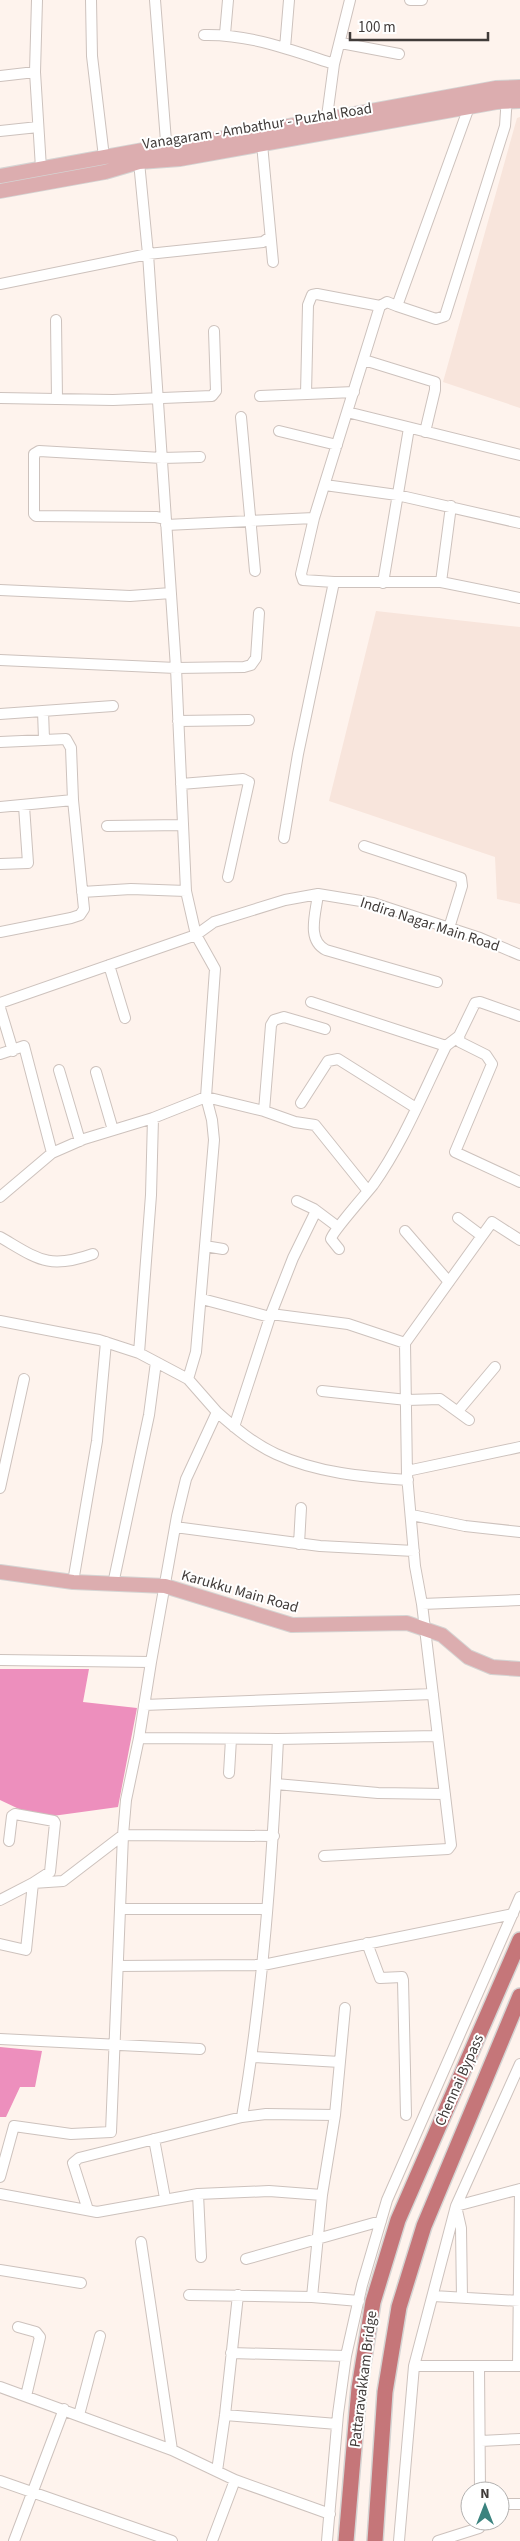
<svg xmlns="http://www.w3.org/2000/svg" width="520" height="2541" font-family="'Source Sans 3',sans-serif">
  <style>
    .built { fill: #f8e5dc }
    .water { fill: #ed8fbd }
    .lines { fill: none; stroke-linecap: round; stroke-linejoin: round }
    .minor-casing { stroke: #cdc2bd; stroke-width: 12 }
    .major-casing { stroke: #d5d4d3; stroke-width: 16 }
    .highway-casing { stroke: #d5d4d3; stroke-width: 18 }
    .minor { stroke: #fff; stroke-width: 10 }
    .major { stroke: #dcadaf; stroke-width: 14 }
    .highway { stroke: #c57679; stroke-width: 15 }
    .labels { text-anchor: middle; stroke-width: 4; stroke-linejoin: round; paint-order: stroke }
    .street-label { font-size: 15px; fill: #403b39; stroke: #fff }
  </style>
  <rect width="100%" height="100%" fill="#fef3ed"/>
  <path class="built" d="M520,117V408L443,382L517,118Z
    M376,611L520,627V904L497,899L495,857L329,801Z"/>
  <path class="water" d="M0,1669H89L83,1702L137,1708L118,1807L38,1818L0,1800Z
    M0,2047L42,2051L35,2087H20L6,2117H0Z"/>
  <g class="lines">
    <g class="minor-casing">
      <path id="minor" d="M37,0L35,72L41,168
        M91,0L92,56L104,157
        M155,0L167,154
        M410,0H422
        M225,34L228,0
        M204,35C250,34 291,50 334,64
        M341,43L399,54
        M285,48L289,0
        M0,76L35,72
        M326,124L334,64L350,0
        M0,131L38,127
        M262,144L273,262
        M0,284L148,254L263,242L270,237
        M397,306L436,319L445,316L505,126L507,96
        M56,320L57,399
        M364,360L435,382V390L425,432
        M306,394L308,305L312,295L317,294L380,306
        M260,396L354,392
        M0,398L113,400L212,396L216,391L214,331
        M347,412L520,455
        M241,417L255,571
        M279,431L337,445
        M325,485L397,495L520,523
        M314,518L380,306L387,302L397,306L469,107
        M166,519L156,517L36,516L34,514V454L39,451L162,458L200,457
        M166,525L314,518L301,574L303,580L334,582L298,754L284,838
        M334,582H441L520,598
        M441,582L451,506
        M383,583L409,428
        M0,590L130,596L171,593
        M0,660L176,668L244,667L251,665L256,658L259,613
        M43,711L44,739
        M0,714L113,706
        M178,721L249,720
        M0,742L66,739L71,748L73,800L0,807
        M181,784L243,779L249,782L228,877
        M107,826L183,825
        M364,846L461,878L462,886L449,928
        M0,864L28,863L24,806
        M82,892L131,889L186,891
        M318,894C316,913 306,940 326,950L437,982
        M0,932L71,918L80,915L84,909L73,800
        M109,965L125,1018
        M311,1002L446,1046
        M0,1003L196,935L186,891L176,668L148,254L139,162
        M0,1008L13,1051
        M459,1036L460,1042L486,1055L492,1064L455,1152L520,1182
        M0,1054L24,1046L52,1153
        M59,1070L80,1141
        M96,1072L113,1130
        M301,1103L328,1061L338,1059L416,1108
        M264,1111L271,1025L274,1020L284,1017L325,1029
        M0,1197L52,1153L84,1139L153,1118L206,1097L215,969L196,935L214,922L285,900L318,894L373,903L480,938L520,955
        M297,1201L314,1209L338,1227
        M458,1218L482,1236
        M405,1231L449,1282
        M0,1237C38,1259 48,1270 93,1254
        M205,1246L223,1249
        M339,1249L331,1239C332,1232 366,1194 373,1185C403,1143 423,1093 446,1046L459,1036L475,1003L480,1002L520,1016
        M202,1299L270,1317
        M271,1314L293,1258L315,1213
        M0,1321L99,1340L139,1353L188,1379L217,1412L186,1479L177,1516L151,1662L0,1660
        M139,1353L151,1195L153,1118
        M188,1379L196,1352L214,1140L212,1120L206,1097L264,1111L295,1122L315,1125L368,1191
        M322,1391L407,1400L440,1399L469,1420
        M458,1411L495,1367
        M217,1412C235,1428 254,1444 276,1454C317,1473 364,1477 408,1480
        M234,1427L271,1314L348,1324L405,1343
        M407,1471L520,1447
        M0,1488L24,1379
        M412,1515L465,1526L520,1532
        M175,1527L320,1546L414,1551
        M299,1544L301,1508
        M73,1582L97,1441L106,1342
        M113,1584L149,1415L156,1362
        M422,1604L520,1600
        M144,1705L433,1694
        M139,1738L151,1662
        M229,1773L231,1739
        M276,1784L378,1793L445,1794
        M123,1835L274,1836
        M324,1856L448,1849L451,1845L422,1604L415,1566L407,1475L405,1343L492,1222L520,1240
        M0,1900L33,1883L63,1881L123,1835
        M120,1909H267
        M367,1943L380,1978L402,1977L403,1980L406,2115
        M0,1944L26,1950L33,1883L50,1872L55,1823L54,1821L15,1814L12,1816L9,1841
        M118,1966L263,1965L513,1914
        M0,2039L200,2049
        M252,2057L340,2062
        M242,2117C263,1992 272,1866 278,1739
        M154,2139L165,2198
        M0,2177L14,2126L71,2134L111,2132L123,1835L126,1800L139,1738L278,1739L437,1736
        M0,2194L97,2212L198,2194L269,2191L322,2195L335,2115L345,2008
        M198,2194L201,2257
        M322,2195L312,2297L359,2301
        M88,2210L73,2163L79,2158L242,2117L266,2114L335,2115
        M141,2242L172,2450
        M246,2259L381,2221
        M0,2270L81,2283
        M189,2295L312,2297
        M433,2296L520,2301
        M462,2298L461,2228L456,2206L520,2189
        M18,2327L36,2332L40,2337L26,2396
        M231,2353L346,2356
        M414,2366H520
        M479,2366L480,2491
        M518,2366L520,2189
        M0,2387L172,2450L235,2480L330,2514
        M79,2415L100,2336
        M225,2415L337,2424
        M481,2441L520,2439
        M217,2471L225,2415L238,2295
        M0,2481L172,2541
        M500,2504H520
        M14,2541L64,2409
        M212,2541L235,2480
        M327,2541L338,2414L346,2356L362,2285L387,2200L520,1897
        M399,2541L414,2366L456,2206L520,2064
        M438,2541L479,2528V2521"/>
    </g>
    <g class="major-casing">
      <path id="major" d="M0,176L154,148L175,147L496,88L520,87
        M0,191L105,172L139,162L180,159L497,102L520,101
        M0,1572L73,1582L165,1586L292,1625L407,1623L442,1635L468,1657L492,1667L520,1669"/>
    </g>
    <g class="highway-casing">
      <path id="highway" d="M346,2541L359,2388L373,2302L398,2220L520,1940
        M375,2541L385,2392L399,2307L424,2226L520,1996"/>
    </g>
    <use href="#minor" class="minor"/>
    <use href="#major" class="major"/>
    <use href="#highway" class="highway"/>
  </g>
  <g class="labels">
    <g class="street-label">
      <text transform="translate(257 126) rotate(-9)" y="5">Vanagaram - Ambathur - Puzhal Road</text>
      <text transform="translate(430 924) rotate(18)" y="5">Indira Nagar Main Road</text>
      <text transform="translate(240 1591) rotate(16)" y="5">Karukku Main Road</text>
      <text transform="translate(459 2080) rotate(-66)" y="5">Chennai Bypass</text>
      <text transform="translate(363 2379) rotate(-83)" y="5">Pattaravakkam Bridge</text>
    </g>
  </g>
  <g transform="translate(485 2506)"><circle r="24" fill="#ffffff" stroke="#b3b1b0"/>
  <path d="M0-4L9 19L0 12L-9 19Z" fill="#3b837f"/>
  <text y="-8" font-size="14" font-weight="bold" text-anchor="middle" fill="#403b39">N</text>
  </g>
  <path d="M350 32v8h138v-8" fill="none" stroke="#403b39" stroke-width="2.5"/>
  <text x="358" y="32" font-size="15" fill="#403b39" stroke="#ffffff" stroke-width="4" paint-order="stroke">100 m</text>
</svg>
